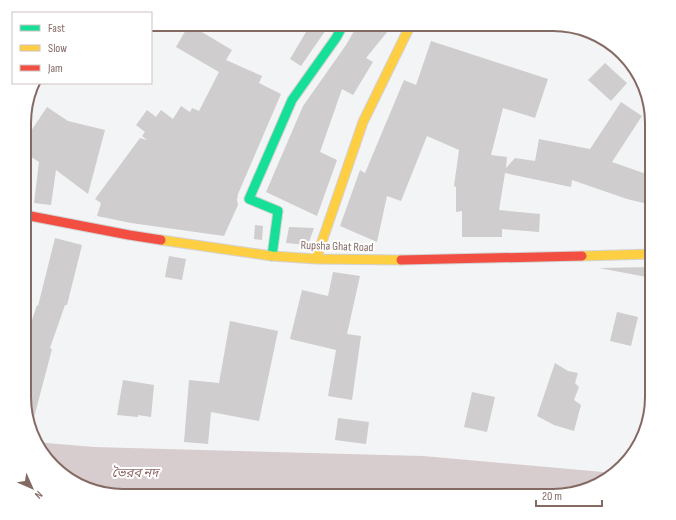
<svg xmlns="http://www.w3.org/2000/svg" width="676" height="520" font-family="'Sofia Sans Condensed','Noto Sans Bengali',sans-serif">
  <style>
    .water { fill: #d8cdce }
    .building { fill: #cfcdcd }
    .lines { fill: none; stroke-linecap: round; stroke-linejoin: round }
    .fast-casing { stroke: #d3d1d2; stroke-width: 11 }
    .slow-casing { stroke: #d3d1d2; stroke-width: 11 }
    .jam-casing { stroke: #d3d1d2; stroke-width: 11 }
    .fast { stroke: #16e098; stroke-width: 9 }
    .slow { stroke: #ffcf43; stroke-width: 9 }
    .jam { stroke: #f24e42; stroke-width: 9 }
    .labels { text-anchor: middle; stroke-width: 4; stroke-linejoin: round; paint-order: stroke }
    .street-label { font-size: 12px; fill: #856a64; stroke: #fff }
    .water-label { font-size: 13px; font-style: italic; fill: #8f6969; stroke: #fff }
    .rim { fill: none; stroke: #856a64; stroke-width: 2 }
  </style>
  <rect width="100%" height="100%" fill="#f3f4f5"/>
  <path class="water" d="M35,442L94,447L423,456L614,473L597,486L554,496H116L85,489L58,472Z"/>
  <path class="building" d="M354,26H392L366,58L373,62L353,95L342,89L320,152L337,160L317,216L266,192L303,106L346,45L353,33Z
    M309,27H328L301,66L290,59Z
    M187,28H195L232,50L226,60L262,76L259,83L281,94L238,194L237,200L238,205L224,236L131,223L97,216L101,203L95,199L140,138L147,140L142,136L145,132L136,125L147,110L156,117L161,110L173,119L181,106L190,112L192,108L199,111L219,72L176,47Z
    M431,41L548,79L535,118L503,108L491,155L507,157L506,168L515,158L535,161L539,139L590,149L621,102L642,116L612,162L652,176V205L627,199L572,180L571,187L505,173L499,210L540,214L539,232L502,229V237H462V211L456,212V187L454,186L459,150L427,136L401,201L387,196L377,242L340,226L360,170L365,173L404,80L416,85Z
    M605,63L627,83L611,101L588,80Z
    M47,107L68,121L105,130L88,194L56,170L51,205L34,203L39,162L25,153V140Z
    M255,225L263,226L262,240L254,239Z
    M289,227L314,228L308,245L286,243Z
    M55,238L82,245L67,305H65L50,348L52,349L31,429L24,404V344L37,305L38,306Z
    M169,256L186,259L182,280L165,277Z
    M652,267V278L599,268Z
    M333,272L360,276L347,334L361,336L352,400L328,396L336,350L290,339L302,290L328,296Z
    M617,312L638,317L631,346L610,341Z
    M230,321L278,331L259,421L211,412L208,444L184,442L189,380L219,383Z
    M555,363L568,371L578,373L575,383L579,387L574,400L581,405L574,431L554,425L537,416Z
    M123,380L154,385L151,417L138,415V417L117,415Z
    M472,392L495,397L487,432L464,427Z
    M338,418L369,422L366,444L335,440Z"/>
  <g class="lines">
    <g class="fast-casing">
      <path id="fast" d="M272,256L278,211L249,199L292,100L336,38L342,27"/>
    </g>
    <g class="slow-casing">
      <path id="slow" d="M161,240L272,256L316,259L401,260
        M582,256L652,254
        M316,259L363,122L410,26"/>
    </g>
    <g class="jam-casing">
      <path id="jam" d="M25,215L129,235L161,240
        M401,260L582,256"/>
    </g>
    <use href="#fast" class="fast"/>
    <use href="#slow" class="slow"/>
    <use href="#jam" class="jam"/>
  </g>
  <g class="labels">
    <g class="street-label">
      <text transform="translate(337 246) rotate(2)" y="4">Rupsha Ghat Road</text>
    </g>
    <g class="water-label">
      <text x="135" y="477">ভৈরব নদ</text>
    </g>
  </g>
  <path d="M0 0H676V520H0ZM123 31H553A92 92 0 0 1 645 123V397A92 92 0 0 1 553 489H123A92 92 0 0 1 31 397V123A92 92 0 0 1 123 31Z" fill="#fff" fill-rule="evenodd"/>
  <path class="rim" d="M123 31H553A92 92 0 0 1 645 123V397A92 92 0 0 1 553 489H123A92 92 0 0 1 31 397V123A92 92 0 0 1 123 31Z"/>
  <rect x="12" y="12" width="140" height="72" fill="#ffffff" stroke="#cec3c1"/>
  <rect x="20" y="25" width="20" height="6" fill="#16e098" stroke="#cec3c1"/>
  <text x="48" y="32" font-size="12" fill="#856a64">Fast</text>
  <rect x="20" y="45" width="20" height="6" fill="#ffcf43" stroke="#cec3c1"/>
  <text x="48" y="52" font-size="12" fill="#856a64">Slow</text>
  <rect x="20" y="65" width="20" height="6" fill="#f24e42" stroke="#cec3c1"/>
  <text x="48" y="72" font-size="12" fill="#856a64">Jam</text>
  <g transform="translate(32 488) rotate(135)" stroke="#ffffff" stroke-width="3" paint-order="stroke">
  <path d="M0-3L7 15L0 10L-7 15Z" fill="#856a64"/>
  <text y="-6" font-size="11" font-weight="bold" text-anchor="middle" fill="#856a64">N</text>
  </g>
  <path d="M536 500v6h66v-6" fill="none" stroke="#856a64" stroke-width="2"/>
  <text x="542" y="500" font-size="12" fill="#856a64" stroke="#ffffff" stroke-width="3" paint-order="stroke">20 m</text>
</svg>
